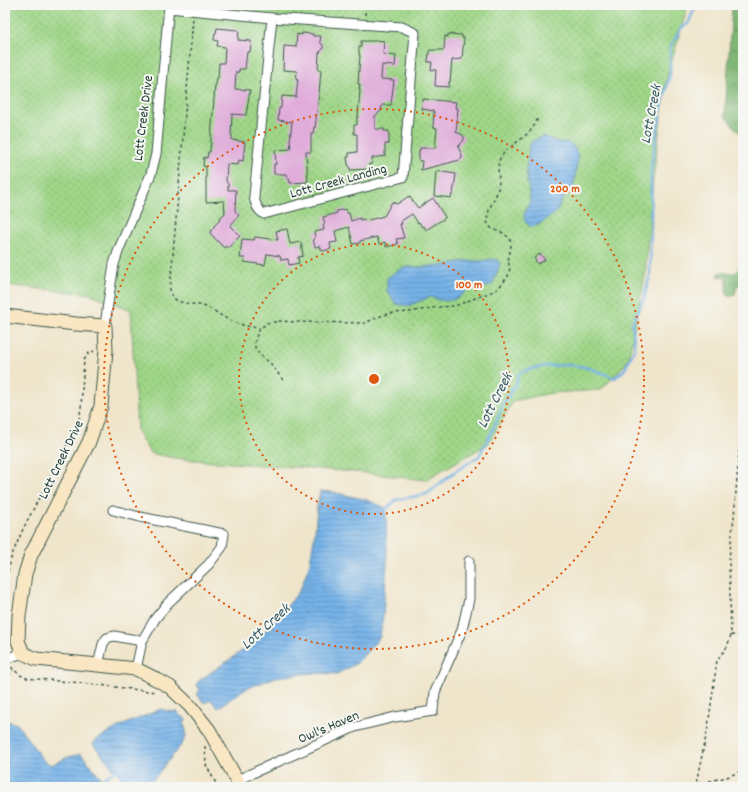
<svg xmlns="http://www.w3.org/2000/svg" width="748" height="792" font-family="Dekko,sans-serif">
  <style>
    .green { fill: url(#green-dots); stroke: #5f8a5e }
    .forest { fill: url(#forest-crowns); stroke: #4f7a54 }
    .water { fill: url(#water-rules); stroke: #4a788e }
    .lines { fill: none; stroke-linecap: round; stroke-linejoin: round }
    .stream { stroke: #76b2e8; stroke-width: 2.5 }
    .building { fill: #e0adda }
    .street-casing { stroke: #3e564b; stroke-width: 11 }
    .secondary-casing { stroke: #3e564b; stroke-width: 15 }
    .path { stroke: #3e564b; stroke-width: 1.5; stroke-dasharray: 3 3; stroke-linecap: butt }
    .street { stroke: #fff; stroke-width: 9 }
    .secondary { stroke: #f9e7c3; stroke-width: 13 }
    .ring { fill: none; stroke: #de580e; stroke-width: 2; stroke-dasharray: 2 4 }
    .labels { text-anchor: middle; stroke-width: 4; stroke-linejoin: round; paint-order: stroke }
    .street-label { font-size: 14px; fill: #1f3d34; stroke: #f6f6f2 }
    .water-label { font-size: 15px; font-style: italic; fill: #355a61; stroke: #f6f6f2 }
    .centre { fill: #de580e; stroke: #f6f6f2; stroke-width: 2 }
    .ring-label { font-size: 12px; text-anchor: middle; font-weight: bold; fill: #de580e; stroke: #f6f6f2; stroke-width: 4; stroke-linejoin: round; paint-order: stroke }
  </style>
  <defs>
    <pattern id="green-dots" width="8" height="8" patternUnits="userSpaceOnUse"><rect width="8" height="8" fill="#9fd688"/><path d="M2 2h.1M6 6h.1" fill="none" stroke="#81af70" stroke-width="1.8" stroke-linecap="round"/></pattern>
    <pattern id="forest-crowns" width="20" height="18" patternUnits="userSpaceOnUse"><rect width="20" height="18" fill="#7fb774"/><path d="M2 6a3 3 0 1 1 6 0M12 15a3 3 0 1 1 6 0" fill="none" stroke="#679660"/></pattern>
    <pattern id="water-rules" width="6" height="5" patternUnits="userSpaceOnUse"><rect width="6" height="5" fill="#76b2e8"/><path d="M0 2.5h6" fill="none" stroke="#6092bd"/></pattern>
  </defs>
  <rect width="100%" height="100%" fill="#f6f6f2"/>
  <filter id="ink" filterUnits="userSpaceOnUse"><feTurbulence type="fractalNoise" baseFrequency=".025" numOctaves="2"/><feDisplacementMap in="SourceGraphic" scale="8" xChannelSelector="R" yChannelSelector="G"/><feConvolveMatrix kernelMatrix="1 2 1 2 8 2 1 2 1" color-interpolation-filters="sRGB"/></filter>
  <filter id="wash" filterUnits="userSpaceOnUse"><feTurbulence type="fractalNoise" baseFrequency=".012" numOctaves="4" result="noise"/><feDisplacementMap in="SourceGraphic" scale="16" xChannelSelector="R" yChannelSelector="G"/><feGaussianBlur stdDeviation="0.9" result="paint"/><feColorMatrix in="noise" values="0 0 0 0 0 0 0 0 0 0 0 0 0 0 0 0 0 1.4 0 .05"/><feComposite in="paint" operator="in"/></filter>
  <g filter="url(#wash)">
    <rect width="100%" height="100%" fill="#efe5cb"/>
    <path class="green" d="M5,5H688L666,81L653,179L645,276L628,361L601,390L551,393L513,401L488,444L425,480L366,473L296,467L215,462L174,458L150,453L137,431L131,310L91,294L5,285Z"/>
    <path class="forest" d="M732,5H743V134L741,135L725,116Z
      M743,264V284L741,285H737L735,294L730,297L726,292L727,279L718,276V273H736L738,271L739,266Z"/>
    <path class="water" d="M544,136L557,142L569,143L575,148L578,157L575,179L572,192L562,199L557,212L540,224L531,227L525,222L524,214L530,201L526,171L529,148L532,141Z
      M492,259L498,260L500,264L493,284C483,290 480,286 471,288C468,289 466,292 463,294C452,303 443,302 430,297L408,306L396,304L387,291V278L395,272L406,267H420L444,265L464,261H482Z
      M320,491L333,492L367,500L386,508L387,564L383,616L380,637L357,663L337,674L312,673L276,677L243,690L218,708L211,700L204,703L197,694L200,690L197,685V683L200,680L252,644L279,617L300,590L310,563L315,531L317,507Z
      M161,709L174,712L177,711L181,717H184L186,720L184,724L186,731V736L182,744L147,787H129L92,743L118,727Z
      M5,720L17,724L43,760L51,765L68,757L81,754L109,787H5Z"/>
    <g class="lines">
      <path class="stream" d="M385,510L396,500L427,494L453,473L479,456L494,427L503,404L517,382L518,374C527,369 538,367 548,366C554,366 561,365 567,365C584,365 600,372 615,378L625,369L635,348L632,323L644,298L650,275L651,231V167L660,115L670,74V48L681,28L688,24L696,5
        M101,781L118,768"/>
    </g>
    <g id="blocks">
      <path class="building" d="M217,28L238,30V31H239L238,40L251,41L250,52H247L245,69H239V72H236L235,89L250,90L246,115L232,114L231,135H232V140L245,142L243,161L239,160L238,165L227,164L226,181L228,184V190H236L235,211L239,215L230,226L240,236L228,248L226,246L224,248L210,233L211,231V230L214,227V226L220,220L219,219L225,213L224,201L206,202V167L203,166L204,157L207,158L208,152H210L215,85H216L217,78H218L219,63H224L225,47L217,46L218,41L214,40L215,33H216Z
        M302,33L313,34V36H321L320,42L322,44L323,46V49L319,53L318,70H321L319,94L315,128L314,127L313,134H311V152H306L308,182L290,183L289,178H287L286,174H274V164H276L275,150L291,149L290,141L292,122L278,120L279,108H281L282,96L296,97L298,80H296L297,71L283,70L284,46L296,47L297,34L302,35Z
        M448,34L462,35V38H464L462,59L452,60L450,82H449V87L435,86L436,70H431L432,62H428L429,52L430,50H444L445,36L448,37Z
        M375,40L384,41L383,54L396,56L395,66L382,65L381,79L394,80L391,105H382L381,111L375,116V129H384V131H389V144H385V156L372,158V164H369V169L350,170L349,165H348L347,157H349V153L357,152V134H354V125H357V117H358L360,89H359L360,84H358L360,55H359V47H361V41H374Z
        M423,99L456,102L455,108H458L456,132L463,135L464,137V140L458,147L462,155V158L460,160L421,170L422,161H419V150H420V148H435L437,128L433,127L434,111L422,109Z
        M436,171L456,174L453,194H452L451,198L434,196Z
        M409,196L418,208L433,198L445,217V218L426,230L424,226L422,227L419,222L418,223L412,214L401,221L402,224H400L404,238L396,239L398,244L386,247L385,242L379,244L377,237L360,241V243L353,244L349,227L335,231L337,242L330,243L331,249L322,251L320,246L315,247L313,239L315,238L314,232L324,230L323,225L325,224L323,217L337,213V211L346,209L347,213H349L351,221L360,218V220L364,219L365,221L384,216L392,202L397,204Z
        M287,229L290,244L301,242L303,256L298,257L299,263L289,265L288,259L281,260L280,256L267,254L265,265L244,262L245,258H240L242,239L254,240L255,237L278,240L276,231Z
        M540,254L545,260L538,264L534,258Z"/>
    </g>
  </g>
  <g filter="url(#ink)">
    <use href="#blocks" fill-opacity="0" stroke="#3e564b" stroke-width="1"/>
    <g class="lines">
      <g class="street-casing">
        <path id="street" d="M169,8L272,18L402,27L415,33L403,177L264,214C257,210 255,204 254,196L272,18
          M105,326L108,303L114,264L119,249L151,174L156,154L169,5
          M113,510L140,517L224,534L222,547L209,564L168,603L155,619L142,641L136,669
          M5,659L23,653
          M98,665L103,644L107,638L114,636L142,641
          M237,780L355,727L395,717L433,711L435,692L462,630L469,599V561"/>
      </g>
      <g class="secondary-casing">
        <path id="secondary" d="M5,316L76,324L105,326L106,350L101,406L89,442L31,555L25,574L19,616L18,641L23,653L36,659L98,665L136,669L154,678L170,687L190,706L209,730L237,780L239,787"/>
      </g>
      <path class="path" d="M365,15L366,5
        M193,19L170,290C171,295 172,297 176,300C185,305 196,303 206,307C212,309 217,313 222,316C234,323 247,327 260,328
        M283,380L271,364L259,354L255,348V342L257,334L261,328L267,323L281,321L294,322L365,323L383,315L394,313L409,312L438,307L455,306L496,290L502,284L508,276L510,268L508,261L511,246L510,239C508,237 506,235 503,233C498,231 491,230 488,224C484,213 496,199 498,189C501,177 494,164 503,154C515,141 533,135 538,117
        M743,414L741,427L734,517L729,559L731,635L727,647L717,660L708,727L696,784L727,777L743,770
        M5,583L12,555L23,529L79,421L81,407L84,360L89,353L94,351
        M731,635L743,636
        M11,667L20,675L27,678L91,684L156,692
        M5,680L13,670
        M205,746L206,765L218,787"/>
      <use href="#street" class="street"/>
      <use href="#secondary" class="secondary"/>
    </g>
  </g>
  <g class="ring">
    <circle cx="374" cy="379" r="135"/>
    <circle cx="374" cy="379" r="270"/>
  </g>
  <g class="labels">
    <g class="street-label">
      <text transform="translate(142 118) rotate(-83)" y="5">Lott Creek Drive</text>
      <text transform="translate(338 180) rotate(-15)" y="5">Lott Creek Landing</text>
      <text transform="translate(60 459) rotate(-64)" y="5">Lott Creek Drive</text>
      <text transform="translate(328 726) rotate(-23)" y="5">Owl's Haven</text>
    </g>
    <g class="water-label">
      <text transform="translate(650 114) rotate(-79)" y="5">Lott Creek</text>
      <text transform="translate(494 400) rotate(-63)" y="5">Lott Creek</text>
      <text transform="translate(265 626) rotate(-42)" y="5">Lott Creek</text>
    </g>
  </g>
  <circle cx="374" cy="379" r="6" class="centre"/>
  <g class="ring-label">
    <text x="565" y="192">200 m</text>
    <text x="469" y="288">100 m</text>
  </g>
  <rect width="748" height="792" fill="none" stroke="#f6f6f2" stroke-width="20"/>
</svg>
